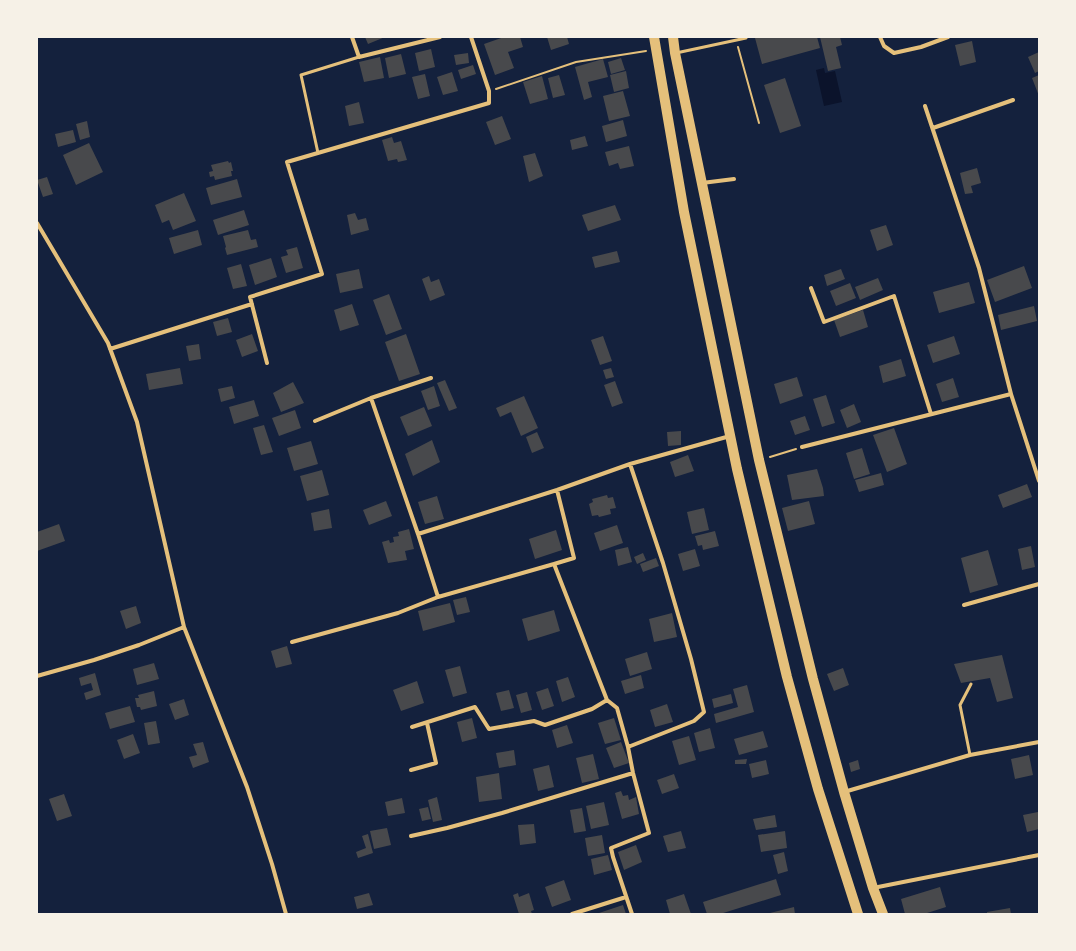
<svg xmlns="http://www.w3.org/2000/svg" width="1076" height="951" font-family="Poppins,sans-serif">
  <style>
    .water { fill: #0b132b }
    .building { fill: #48494c }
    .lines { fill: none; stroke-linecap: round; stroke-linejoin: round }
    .path { stroke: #e5c07b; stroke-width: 2 }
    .service { stroke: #e5c07b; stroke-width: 3 }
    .minor { stroke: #e5c07b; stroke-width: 4 }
    .trunk { stroke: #e5c07b; stroke-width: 10 }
  </style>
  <rect width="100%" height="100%" fill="#14213d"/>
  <path class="water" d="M824,68L825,73L835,71L842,102L824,106L816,70Z"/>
  <path class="building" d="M365,37H385L368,44Z
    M504,37H520L523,47L508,52L514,68L495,75L484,44Z
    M547,37H567L569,44L551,50Z
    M760,37H817L820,48L762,64L755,38Z
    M820,37H840L842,45L836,47L841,68L828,71Z
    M972,41L976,62L960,66L955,45Z
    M431,49L435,67L419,71L415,53Z
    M1039,52V71L1035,73L1028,57Z
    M468,53L469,63L456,65L454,55Z
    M401,54L406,74L389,78L385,58Z
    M380,57L384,78L364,82L359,62Z
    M621,58L625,70L611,74L608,62Z
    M603,59L608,77L588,82L592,97L584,100L575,67Z
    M473,65L476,74L461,79L458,70Z
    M626,71L629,88L614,92L610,75Z
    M452,72L458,91L443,95L437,77Z
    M425,74L430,96L418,99L412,77Z
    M559,75L565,95L553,98L548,78Z
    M1039,75V96L1032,78Z
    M542,76L548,99L530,104L523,82Z
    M785,78L801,126L780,133L764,85Z
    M623,91L630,116L609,121L603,96Z
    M359,102L364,123L349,126L345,106Z
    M502,116L511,139L495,145L486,122Z
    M623,120L627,136L606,142L602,126Z
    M87,121L90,137L80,140L76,124Z
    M73,130L76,142L58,147L55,134Z
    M585,136L588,146L572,150L570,140Z
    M392,137L394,143L401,141L407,160L398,162L397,159L388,161L382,140Z
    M89,143L103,172L76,185L63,155Z
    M629,146L634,166L620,169L618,163L609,166L605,152Z
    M535,153L543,176L529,182L523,156Z
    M228,161L229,163L231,162L233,171H231L232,176L215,180L214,176L210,177L209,172L213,171L211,165Z
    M977,168L981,183L971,186L973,193L965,194L960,173Z
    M47,177L53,194L43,197L37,180Z
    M237,179L242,197L211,205L206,188Z
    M184,193L196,221L173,230L169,220L162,223L155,205Z
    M615,205L621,220L588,231L582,215Z
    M244,210L249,225L218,235L213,220Z
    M355,213L358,220L366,218L369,230L351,235L347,215Z
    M886,225L893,245L877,251L870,230Z
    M198,230L202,245L174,254L169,238Z
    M248,230L251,240L256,239L258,247L227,255L225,248L226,247L223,236Z
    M297,247L303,268L286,273L281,257L288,255L286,250Z
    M617,251L620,262L595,268L592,257Z
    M271,258L277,277L255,285L249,265Z
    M241,264L247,286L233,289L227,268Z
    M1024,266L1032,288L995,302L987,280Z
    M359,269L363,288L340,293L336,274Z
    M841,269L845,279L827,286L824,275Z
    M429,276L431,282L439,279L445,295L430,301L422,279Z
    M878,278L883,290L860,300L855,287Z
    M969,282L975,303L939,313L933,292Z
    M850,283L856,298L836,306L830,291Z
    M389,294L402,329L386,335L373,300Z
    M352,304L359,325L340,331L334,310Z
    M1034,306L1037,321L1001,330L998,315Z
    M863,310L868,327L840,337L834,320Z
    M228,318L232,332L217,336L213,322Z
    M252,334L258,351L242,357L236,340Z
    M406,334L420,374L399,381L385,342Z
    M603,336L612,361L600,365L591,340Z
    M954,336L960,354L933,363L927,345Z
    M199,344L201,359L189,361L186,346Z
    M901,359L906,376L883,383L879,366Z
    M180,368L183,384L149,390L146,374Z
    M611,368L614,377L606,379L603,370Z
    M797,377L803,396L780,404L774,384Z
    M953,378L959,397L942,402L936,384Z
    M445,380L457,408L449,411L437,383Z
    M615,381L623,403L612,407L604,385Z
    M293,382L304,403L281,412L273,393Z
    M232,386L235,398L221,402L218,389Z
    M434,386L440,406L428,410L421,391Z
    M826,395L835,423L822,427L813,399Z
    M524,396L538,428L521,436L511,412L500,417L496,408Z
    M254,400L259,416L234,424L229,407Z
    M854,404L861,422L847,428L840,410Z
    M424,407L432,426L408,436L400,417Z
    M295,410L301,428L279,436L272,418Z
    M805,416L810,430L795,435L790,421Z
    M264,425L273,452L261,455L253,428Z
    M894,428L907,464L887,472L873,435Z
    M681,431V445L668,446L667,432Z
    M537,432L544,448L532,453L526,437Z
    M432,440L440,462L413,476L405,454Z
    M311,441L318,464L294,471L287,448Z
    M862,448L870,474L854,479L846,453Z
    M688,455L694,471L675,477L670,462Z
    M817,469L823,488L824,496L792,500L787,475Z
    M322,470L329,495L307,501L300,476Z
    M881,473L884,485L859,492L855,480Z
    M1027,484L1032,497L1003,508L998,495Z
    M607,495L608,498L613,497L616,508L610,509L611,514L599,517L598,515L592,516L589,504L593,502L592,499Z
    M437,496L444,519L425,524L418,502Z
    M386,501L392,516L369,525L363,510Z
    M809,501L815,524L788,531L782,508Z
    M704,508L709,530L692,534L687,512Z
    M329,509L332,528L314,531L311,513Z
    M59,524L65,541L37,551V532Z
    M617,525L623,543L600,551L594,533Z
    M409,529L414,549L405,551L407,560L388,563L382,542L389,540L390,543L394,542L393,537L399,536L398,532Z
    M556,530L562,550L535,559L529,539Z
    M715,531L719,546L703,550L702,545L698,546L695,536Z
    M1031,546L1035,567L1022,570L1018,549Z
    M628,547L632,562L618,566L615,550Z
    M695,549L700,566L683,571L678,554Z
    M988,550L998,585L970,593L961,558Z
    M643,553L646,560L637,564L634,557Z
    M656,558L659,566L643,572L640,564Z
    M466,597L470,612L457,615L453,600Z
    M450,603L455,622L423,631L418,611Z
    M136,606L141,623L126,629L120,611Z
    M554,610L560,631L528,641L522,619Z
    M672,613L677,637L654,642L649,619Z
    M287,646L292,664L276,668L271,651Z
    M647,652L652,669L630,676L625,659Z
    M1002,655L1013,698L997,702L990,678L961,683L954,664Z
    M154,663L159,679L137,685L133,669Z
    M460,666L467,693L453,697L445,670Z
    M843,668L849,685L834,691L827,674Z
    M95,673L101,695L86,700L84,693L93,690L91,683L81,686L79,678Z
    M641,675L644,688L625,694L621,681Z
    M568,677L575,697L562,702L556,681Z
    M417,681L424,703L401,711L393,690Z
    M747,685L754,712L716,723L714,714L738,707L733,689Z
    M548,688L554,706L542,710L536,692Z
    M509,690L514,708L501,711L496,693Z
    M154,691L157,706L141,710L140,707H137L135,698H139L138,695Z
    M527,692L532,710L521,713L516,695Z
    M731,694L733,703L714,708L712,699Z
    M184,699L189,715L175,720L169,704Z
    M667,704L673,722L655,727L650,710Z
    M130,706L135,722L110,729L105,713Z
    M472,718L477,738L462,742L457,722Z
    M614,718L621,740L605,744L598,723Z
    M156,721L160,743L148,745L144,723Z
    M567,725L573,743L557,748L552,730Z
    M710,728L715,748L699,752L694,733Z
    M763,731L768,747L739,755L734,739Z
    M133,734L140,753L124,759L117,740Z
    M689,736L696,760L679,765L672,741Z
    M203,742L209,762L193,768L189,757L197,755L193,744Z
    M621,742L629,763L614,768L606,748Z
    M514,750L516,765L499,768L496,753Z
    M593,754L599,779L582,783L576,758Z
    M1029,755L1033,775L1015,779L1011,759Z
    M747,759L746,764H735V760Z
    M766,760L769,774L752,778L749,764Z
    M858,760L860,769L851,772L849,763Z
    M549,765L554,787L538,791L533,769Z
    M499,773L502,799L479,802L476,777Z
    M674,774L679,788L662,794L657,780Z
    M621,791L623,796L628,795L629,800L636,797L639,814L622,819L615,793Z
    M64,794L72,816L57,821L49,799Z
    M437,797L442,820L433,822L428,800Z
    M402,798L405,813L388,816L385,802Z
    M604,802L609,825L591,829L586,806Z
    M428,807L431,819L422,821L419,809Z
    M582,808L586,831L574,833L570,810Z
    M1038,812L1039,829L1027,832L1023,815Z
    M775,815L777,827L756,830L753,819Z
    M534,824L536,843L520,845L518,825Z
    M387,828L391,845L374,849L370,831Z
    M681,831L686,848L668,852L663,836Z
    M785,831L787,848L761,852L758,835Z
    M368,834L373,853L358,858L356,852L366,848L362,836Z
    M602,835L605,853L588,856L585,838Z
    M636,845L642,862L624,870L618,852Z
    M784,852L788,871L778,874L773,855Z
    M608,855L612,870L594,875L591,859Z
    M776,879L781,895L720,914H707L703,902Z
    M564,880L571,900L552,907L545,887Z
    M940,887L946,907L924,914H905L901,899Z
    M369,893L373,905L357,909L354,897Z
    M518,893L519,897L529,893L534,910L531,911L532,914L524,913L519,914L513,895Z
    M684,894L691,914H670L666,900Z
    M623,905L626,914H596Z
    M794,907L795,914H770V913Z
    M1010,908L1011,914H987V912Z"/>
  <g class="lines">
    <path class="path" d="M738,47L759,123
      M496,89L576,62L646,51
      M770,457L796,449"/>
    <path class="service" d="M676,53L746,38
      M318,153L301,75L359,57
      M970,755L960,705L971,684"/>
    <path class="minor" d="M352,37L359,57L440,37
      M880,37L884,46L894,53L921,47L948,37
      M925,106L979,268L1011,394L1039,481
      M933,128L1013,100
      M702,183L734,179
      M37,223L108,343L137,422L184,627L247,787L272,864L286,914
      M811,288L824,322L894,296L931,414
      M110,349L252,304
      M267,363L250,297L322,274L287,162L489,103V91L471,37
      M371,398L431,378
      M315,421L371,398L418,534L557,490L630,464L730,436
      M802,447L1011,394
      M630,464L663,563L691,659L704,712L694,721L628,747L633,773L649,833L611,848L613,857L632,914
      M557,490L574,558L554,564L607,700L617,708L628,747
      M418,534L438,597
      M964,605L1039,584
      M292,642L398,613L438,597L554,564
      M37,676L94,660L139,645L184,627
      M412,727L475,707L489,729L534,721L545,725L592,709L607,700
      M411,770L436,763L427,723
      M844,792L970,755L1039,742
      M411,836L447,828L502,813L633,773
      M873,888L1039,855
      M572,914L626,897"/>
    <path class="trunk" d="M654,37L684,212L737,469L787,677L818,789L858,914
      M673,37L675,53L759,460L813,679L844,792L873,888L883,914"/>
  </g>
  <rect width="1076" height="951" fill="none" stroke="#f6f1e7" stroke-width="76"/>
</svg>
